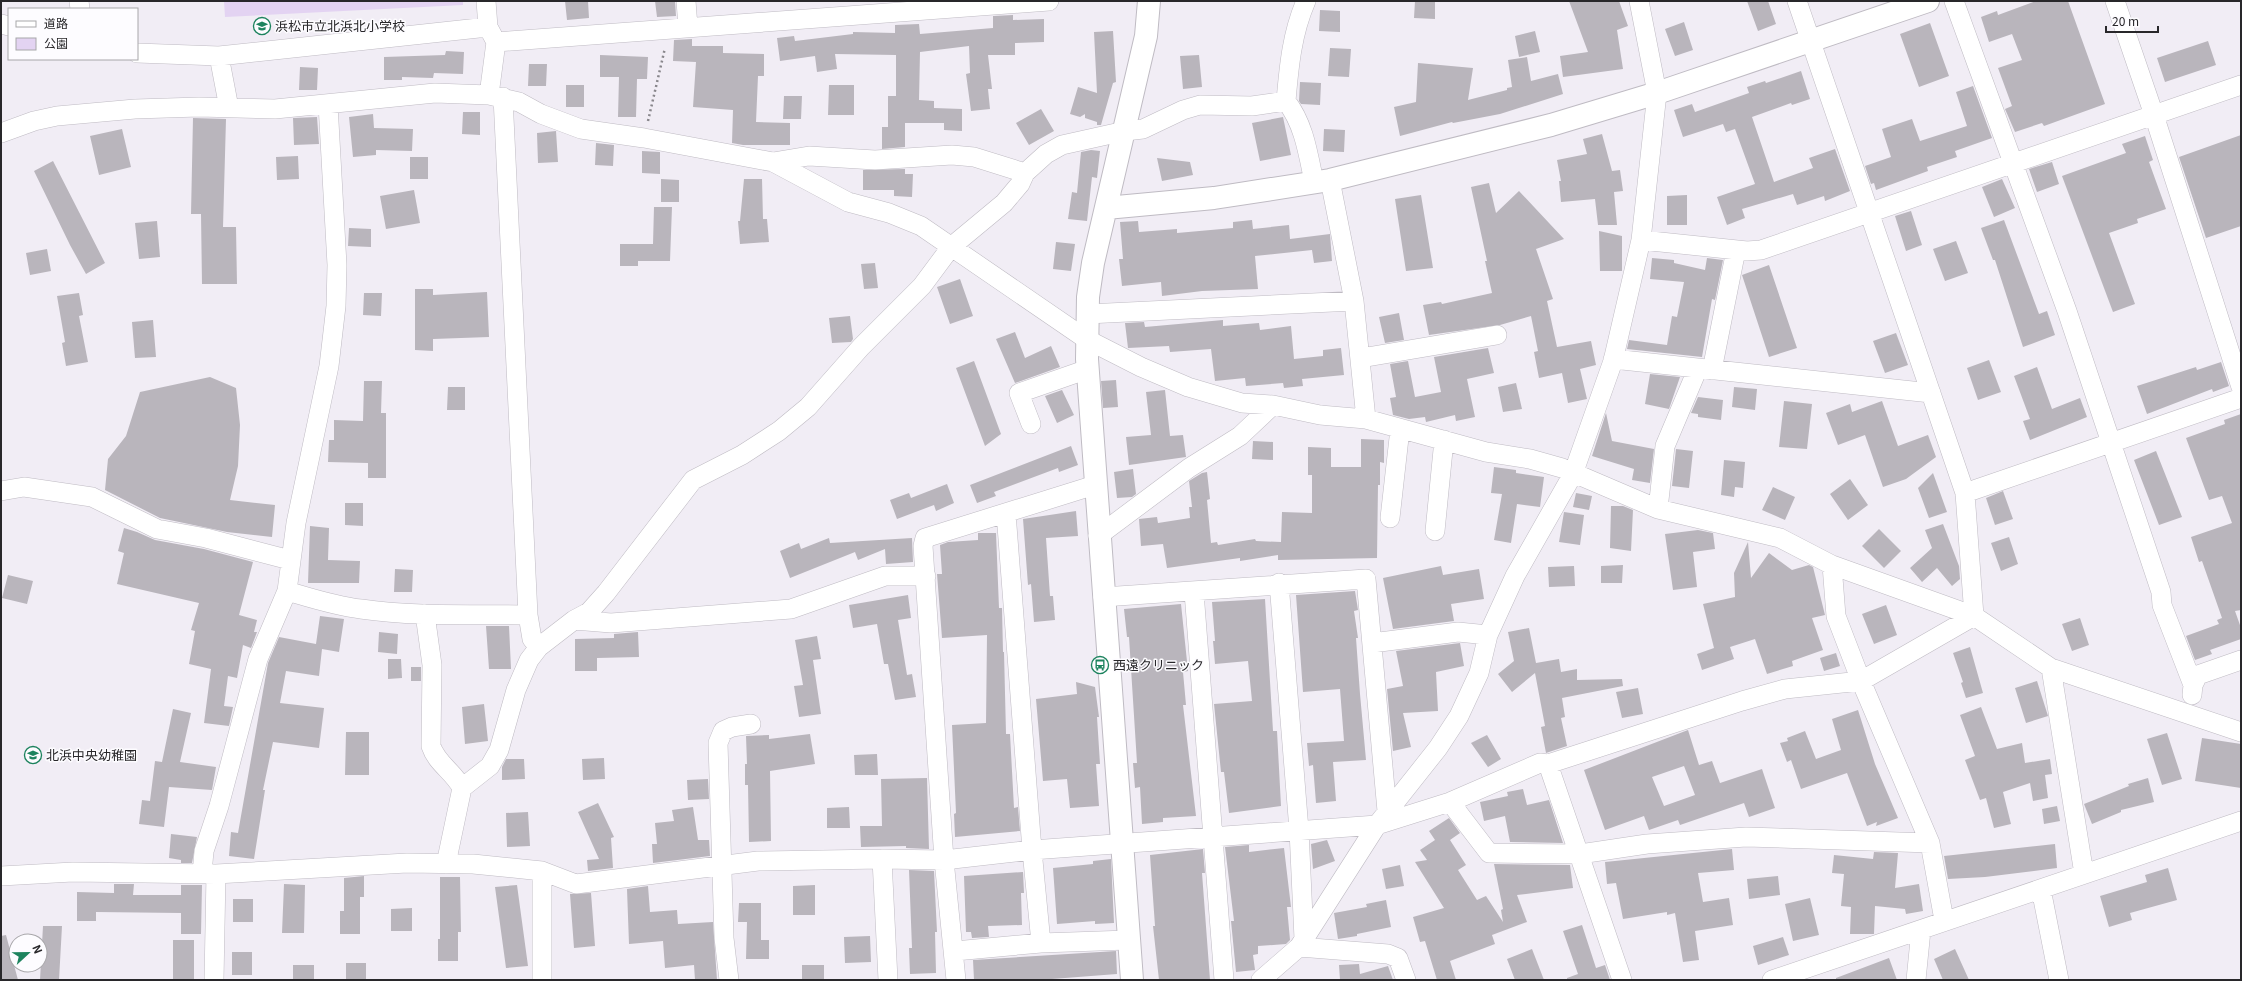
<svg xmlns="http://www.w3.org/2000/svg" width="2242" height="981" font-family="Georgia,'Noto Sans JP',serif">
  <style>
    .green { fill: #e3d3f2 }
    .building { fill: #b9b5bc; fill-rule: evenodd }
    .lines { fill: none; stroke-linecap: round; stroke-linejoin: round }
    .minor-casing { stroke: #bfbbc3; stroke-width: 20 }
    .tertiary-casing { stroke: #bfbbc3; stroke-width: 24 }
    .path { stroke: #88868b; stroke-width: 2.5; stroke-dasharray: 2 3; stroke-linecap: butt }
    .minor { stroke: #fff; stroke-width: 19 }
    .tertiary { stroke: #fff; stroke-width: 22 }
    .labels { text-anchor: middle; stroke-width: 3; stroke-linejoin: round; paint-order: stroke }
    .poi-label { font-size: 13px; fill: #28272a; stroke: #fdfcff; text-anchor: start }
  </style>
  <rect width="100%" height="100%" fill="#f1edf5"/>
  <path class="green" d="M224,1H463V5L225,17Z"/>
  <path class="building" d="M565,1H588L589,18L567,20Z
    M655,1H675L676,16L657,17Z
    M1415,1H1435V19L1414,18Z
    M1569,1H1619L1628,26L1617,30L1623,69L1563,77L1560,56L1588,52Z
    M1747,1H1768L1776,24L1758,31Z
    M2036,1H2068L2105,104L2044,126L2042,123L2015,132L2005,109L2012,106L1998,68L2022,60L2012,34L1989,42L1981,17L1997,11L1998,15Z
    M1320,10L1340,11V32L1319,31Z
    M1013,15V20L1044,19V42L1015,43V55H988L992,89H988L990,109L971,111L966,74L970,73L969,46L920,52L919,100L934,101V108L962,109V131L944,130V123H905V147L882,149V127H888V96H896V55L835,54L837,69L817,72L815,56L780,61L777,38L794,36L795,41L853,34V32L895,33V25L919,24L920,34L993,28V16Z
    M1684,22L1693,50L1675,56L1665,29Z
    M1930,23L1949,76L1919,87L1900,34Z
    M1113,31L1116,82L1113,83L1101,125H1097V122L1085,118V114L1080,117L1070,114L1078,87L1097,93L1094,32Z
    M1535,31L1540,52L1519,57L1515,36Z
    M692,39V46H723V53L764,54V76H758L756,122L790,123V145H743L732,143L733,110L693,107L696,62L673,61L674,40Z
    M2208,41L2216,65L2165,82L2157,58Z
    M1330,48L1351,49L1349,77L1328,76Z
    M446,51L464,52L463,74L434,73L433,78L402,77V80H384V57L445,55Z
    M600,55L648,57L647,79H637L636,117H618L619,77H600Z
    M1199,55L1202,87L1183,89L1180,56Z
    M1527,57L1531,81L1558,74L1563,94L1500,114L1453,123L1452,122L1400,136L1394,107L1416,102L1418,63L1473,68L1468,100L1507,90V88L1512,87L1508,60Z
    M529,64H547L546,86H528Z
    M300,67L318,68L317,90H299Z
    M1801,71L1810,99L1792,105L1791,103L1752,117L1774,182L1813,168L1809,158L1835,149L1850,191L1825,201L1824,196L1797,205L1793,194L1742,209L1745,218L1727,225L1717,197L1755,184L1735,129L1726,132L1723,124L1683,137L1674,110L1692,104L1695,112L1749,93L1747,87L1765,81L1766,83Z
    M1300,82L1321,83L1320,105L1301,104L1299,101Z
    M566,85H584V107H566Z
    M829,85H854V115H828Z
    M1973,86L1992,138L1955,151L1957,157L1927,167L1928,171L1876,190L1874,183L1871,184L1865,166L1891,157L1882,129L1912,119L1920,141L1967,126L1956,92Z
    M784,96H802L801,119H783Z
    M1041,109L1054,131L1029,145L1016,123Z
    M463,112H480V135L462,134Z
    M373,114L374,128L413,129L412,151L376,150V155L353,157L349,117Z
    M317,117L319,144L294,145L293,118Z
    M1283,117L1291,155L1260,161L1252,123Z
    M193,118L226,119L223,227H236L237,284H202L201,214H191Z
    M122,129L131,167L99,175L90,136Z
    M1324,129L1345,130L1344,152L1323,151Z
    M556,131L558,162L538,163L537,133Z
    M1602,134L1612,171L1620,170L1623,191L1614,192L1617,225H1598L1595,199L1561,202L1559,181H1561L1557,160L1587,154L1583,139Z
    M2241,135V226L2206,238L2179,157Z
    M2145,136L2153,160L2149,162L2166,209L2137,219L2138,223L2109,233L2135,304L2113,312L2062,176L2126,153L2122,144Z
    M596,143L614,145L613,166L595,165Z
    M1091,150L1100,151L1097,178L1092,177L1087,221L1068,219L1072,192L1077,193L1081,152Z
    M642,151L660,152V174L642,173Z
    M298,156L299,179L277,180L276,157Z
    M410,157H428V179H410Z
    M1157,158L1190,162L1193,175L1162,181Z
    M53,161L105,263L86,274L70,245L34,171Z
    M2052,162L2059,184L2037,192L2029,169Z
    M905,169V174H913L912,197L894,196V190H863V170Z
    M661,179L679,180V202H661Z
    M744,179H762L763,219H767L769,242L740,244L738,221H740Z
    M2002,179L2015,208L1994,217L1982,187Z
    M1489,183L1496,213L1519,191L1564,239L1536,249L1553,299L1547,301L1557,347L1591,341L1596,365L1580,369L1587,399L1568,403L1562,373L1539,378L1534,352L1538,351L1531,316L1500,325L1429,335L1423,305L1441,302L1442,304L1492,293L1485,261H1487L1471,187Z
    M414,190L420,223L386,229L380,196Z
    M1421,195L1433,268L1406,271L1395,199Z
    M1687,195V225H1667V196Z
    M654,207H672L670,261H638V266H620V244H653Z
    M1911,211L1922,245L1906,251L1895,216Z
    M1252,220L1253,229L1289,225L1290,239L1330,234L1332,261L1314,263L1312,250L1255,256L1258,289L1202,291L1162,296L1161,282L1122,286L1119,259H1123L1120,222L1138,221L1139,232L1177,229V233L1233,228V222Z
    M2004,220L2039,314L2047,311L2055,335L2023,347L1995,260H1993L1981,228Z
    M157,221L160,257L139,259L135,223Z
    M349,228L371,229V247L348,246Z
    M1599,231L1622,236V271H1600Z
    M1956,241L1968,273L1945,281L1933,249Z
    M1056,242L1075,244L1071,271L1053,269Z
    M47,249L51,271L30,275L26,253Z
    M1652,258L1674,260V263L1705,270L1707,258L1723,260L1715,300L1712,299L1702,357L1627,349L1629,340L1667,345L1672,316L1677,317L1684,282L1650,279Z
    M875,263L878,288L864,289L861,264Z
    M1769,265L1797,348L1769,357L1742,275Z
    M960,279L973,316L950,324L937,287Z
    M415,289H433V295L487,292L489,337L433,339V351L415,350Z
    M79,293L83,315L79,316L88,362L66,366L62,343L65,342L57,296Z
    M364,293H382L381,316L363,315Z
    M1399,313L1404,340L1385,343L1379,317Z
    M850,316L853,339L851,342L832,343L829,318Z
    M153,320L156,357L135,358L132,322Z
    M1223,320V326L1259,323L1260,330L1291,326L1294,359L1323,356V350L1341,348L1344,375L1302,379L1303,386L1284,388L1283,383L1246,386L1245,378L1215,381L1211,349L1170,352L1169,346L1128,348L1125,323L1144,322L1145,327Z
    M1015,332L1025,358L1051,346L1060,367L1015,383L996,339Z
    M1896,333L1908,365L1885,373L1873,341Z
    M1488,348L1494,373L1467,379L1475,417L1456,421L1455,415L1426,422L1425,417L1409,419L1393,415L1390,398L1396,397L1390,364L1408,361L1415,397L1441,392L1434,357Z
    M1989,360L2001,392L1978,400L1967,368Z
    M974,361L1001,434L985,446L956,368Z
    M2221,362L2229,386L2213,392L2212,389L2147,414L2137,386L2196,367L2197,370Z
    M2037,367L2052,409L2080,398L2087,417L2030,440L2023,421L2030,419L2014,376Z
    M1650,374L1680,377L1669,409L1645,404Z
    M210,377L236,388L240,425L238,466L230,500L275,505L272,537L227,532L160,518L105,490L108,459L126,436L140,392Z
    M1116,380L1118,407L1103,408L1101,381Z
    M364,381H382L381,413H386V478H368V463L328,462L329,440H334V420L363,421Z
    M1516,383L1522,409L1503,412L1498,387Z
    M448,387H465V410H447Z
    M1734,387L1757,389L1755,410L1732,407Z
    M1062,390L1074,415L1057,423L1045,396Z
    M1165,390L1170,436L1183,435L1186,457L1129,465L1126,437L1151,435L1146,392Z
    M1698,397L1723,400L1721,420L1698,417V414L1691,413Z
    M1784,401L1812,404L1807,449L1779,447Z
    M1882,401L1898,446L1928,435L1936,457L1906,479L1883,487L1865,435L1838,445L1826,413L1850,404L1852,412Z
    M1606,413L1612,441L1654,449L1650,483L1632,480L1634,469L1592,456Z
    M2241,414V610L2235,611L2241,628V639L2210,650L2212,654L2195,660L2186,636L2219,624L2217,620L2222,618L2202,561L2199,562L2191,537L2232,523L2222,496L2209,500L2186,438L2225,424L2224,420Z
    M1361,439L1384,440V463L1380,462V485H1378L1377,558L1278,560V555L1240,561V558L1167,568L1163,544L1141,546L1139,519L1157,517L1158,523L1190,518L1189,507H1192L1189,481L1202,473L1207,472L1210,499L1207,500L1211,543L1217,542L1218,545L1255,539L1256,541L1281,542L1282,512L1312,513V475H1308V447L1331,448V467H1361Z
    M1253,441L1273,442V460L1252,459Z
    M1071,446L1078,465L1059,472L1058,468L994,492L996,496L977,503L970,485Z
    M1676,449L1693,451L1689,488L1672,486Z
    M2156,451L2182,517L2159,525L2134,460Z
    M1724,460L1745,462L1743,488L1735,487L1734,497L1721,495Z
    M1494,467L1516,470V473L1544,477L1540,507L1517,504L1511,543L1494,540L1502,494L1491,493Z
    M1133,469L1136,494L1132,497L1117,498L1114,472Z
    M1933,473L1947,512L1929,518L1918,488Z
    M1850,479L1868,505L1848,520L1830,494Z
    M947,484L954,503L936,511L934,505L897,519L890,500L909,493L911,498Z
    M1773,487L1795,497L1785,520L1762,510Z
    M2003,491L2013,519L1995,525L1986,498Z
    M1576,493L1592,496L1589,510L1573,507Z
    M345,503H363V526L345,525Z
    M1611,506H1623L1633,510L1631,551L1610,548Z
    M1076,511L1078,536L1046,538L1050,596H1053L1055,620L1034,622L1031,584L1028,585L1023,519Z
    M1564,512L1584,515L1580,545L1559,542Z
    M1943,524L1959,566L1960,579L1952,586L1937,568L1922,582L1910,568L1932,548L1925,530Z
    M310,526L329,528L328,560L360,561L359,583H308Z
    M124,528L137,532L155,540L204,549L253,562L239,615L257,620L254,632H257L251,648L243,645L237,678L228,676L224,706L233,707L229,726L204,723L211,669L189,664L195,631L191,630L199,603L117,584L124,553L118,551Z
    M1879,529L1901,551L1884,568L1862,546Z
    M1698,530L1713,533L1715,549L1693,552L1697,587L1673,590L1665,534Z
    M978,533H996L999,608H1002L1003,652H1004L1006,734H1010L1014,808L1018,807L1020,831L955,837L954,814L956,813L952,725L986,723L987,635L942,638L937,574H942L940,545L948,542L978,540Z
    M2009,537L2018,564L2001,571L1991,543Z
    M829,538L830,543L912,538L913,562L886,564L885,549L858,560L855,552L790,578L780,551L799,543L801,549Z
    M1748,542L1751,578L1769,553L1792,570L1809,565L1813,567L1825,615L1812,618L1823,650L1792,661L1793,666L1767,674L1755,639L1730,647L1734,659L1702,670L1697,654L1714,648L1703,604L1735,597L1734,573Z
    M1623,565L1622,583H1601V566Z
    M1441,566L1443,575L1479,569L1484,599L1451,604L1454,621L1393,629L1383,578Z
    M1574,566L1575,586L1549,587L1548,567Z
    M395,569L413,570L412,592H394Z
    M8,575L33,581L27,604L2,598Z
    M1355,591L1358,610L1354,611L1358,638H1356L1360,694L1366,760L1333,762L1336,801L1316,803L1313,765L1309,766L1307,743L1344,741L1340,689L1303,692L1296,595Z
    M908,595L911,618L898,620L907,675L912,674L916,697L895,700L888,664H884L877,624L853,628L849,605Z
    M1265,599L1273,731H1277L1281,806L1229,813L1224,772H1221L1214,704L1252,701L1248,661L1215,664L1213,641H1215L1212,602Z
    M1181,604L1188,671L1183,672L1186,705H1183L1196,816L1163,818V822L1142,824L1140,787L1135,788L1133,763H1137L1129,637H1127L1124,609Z
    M1886,605L1897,635L1874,644L1862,614Z
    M320,616L344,619L339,652L322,649L319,676L286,671L280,703L324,708L319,748L273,742L263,790H265L254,859L229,856L231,832L238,833L268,663L279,637L316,644Z
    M2080,618L2089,645L2072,651L2062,624Z
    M486,626H509L511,669H489Z
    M1529,628L1536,663L1559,659L1561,672L1577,669V680L1622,679L1623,686L1562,698L1565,717L1561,718L1567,746L1546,753L1541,727L1545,726L1535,673L1512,692L1498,674L1514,661L1508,632Z
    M379,632L398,634L397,654L378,652Z
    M638,632L639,657L597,658V671H575V639L614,638V634Z
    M817,636L821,659L813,660L821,714L799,717L794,686L803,685L795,640Z
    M1460,643L1464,666L1436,672L1438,711L1403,713L1411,747L1393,751L1387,689L1403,686L1396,651Z
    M1970,647L1983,693L1966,698L1961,683L1963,682L1953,653Z
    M1836,653L1840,666L1824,671L1820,658Z
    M388,659H401L402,678L388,679Z
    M411,667H421V681H411Z
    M2037,681L2048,716L2026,723L2015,688Z
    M1076,682L1095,687L1099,717H1097L1100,764H1096L1099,806L1070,808L1067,779L1043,781L1036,699L1077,694Z
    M1638,688L1643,714L1622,718L1616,692Z
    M484,704L488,741L465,744L462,707Z
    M1981,707L1997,749L2022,743L2025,763L2050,759L2052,774L2045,775L2048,798L2033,801L2030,783L2003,792L2011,824L1994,828L1986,798L1980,800L1965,760L1975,756L1960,715Z
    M173,709L191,713L180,762L216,767L212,790L169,787L164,827L139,824L142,800L150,801L155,761L162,762Z
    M1858,710L1875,764L1898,818L1876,826L1877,822L1867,826L1847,773L1801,789L1791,760L1787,762L1780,743L1788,741L1787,738L1805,731L1816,759L1841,750L1832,719Z
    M1688,730L1699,765L1712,761L1720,783L1762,769L1775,808L1749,817L1744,803L1680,825L1678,820L1649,830L1644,816L1605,830L1584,770ZM1684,766L1695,795L1664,806L1652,777Z
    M346,732H369V775H345Z
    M2167,733L2182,779L2162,785L2147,739Z
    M810,734L815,764L770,771L771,841L749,842L748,785H745V764H747L746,736L769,735V739Z
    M1487,735L1501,759L1488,767L1471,743Z
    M2202,738L2241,744V788L2195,781Z
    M877,754L878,775H855L854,755Z
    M604,758L605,779L583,780L582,759Z
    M506,759H524L525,779L502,780V767Z
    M927,778L929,849L906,848V846L861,847L860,826H882L881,779Z
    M2148,778L2154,802L2121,810V812L2092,824L2084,804L2129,786L2128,784Z
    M708,779L709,799L688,800L687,780Z
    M1523,789L1527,805L1549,800L1563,843L1510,842L1505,816L1484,821L1480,802L1508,796L1507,792Z
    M598,803L614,837L611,838L613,868L588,871L587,860L599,859L578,812Z
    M2057,806L2060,821L2044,824L2042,809Z
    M693,807L698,840H709L710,856L653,863L652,844H657L655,823L674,821L672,810Z
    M849,807L850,828H827V808Z
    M528,812L530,846L507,847L506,813Z
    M1449,818L1460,833L1450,840L1466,865L1458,870L1477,900L1486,896L1503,922L1501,910L1503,909L1494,864L1570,865L1573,888L1517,895L1527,922L1492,935L1495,944L1450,961L1456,980H1437L1425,941L1420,942L1413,917L1444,908L1415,862L1427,860L1420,850L1435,840L1429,831Z
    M171,834L197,837L192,863H181V860L169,858Z
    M1327,840L1335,861L1313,869L1311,844Z
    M2055,844L2057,868L1985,877L1948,879L1944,856Z
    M1249,845V852L1284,848L1291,907H1287L1290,940L1286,944L1258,946V954L1253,955L1255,970L1236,972L1231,921H1234L1225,847Z
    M1203,849L1205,873H1202L1210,980H1159L1153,926H1155L1150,855Z
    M1732,849L1734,870L1698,873L1703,902L1729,898L1733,925L1695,931L1699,960L1683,962L1675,913L1667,915V912L1623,919L1616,883L1607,884L1605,862Z
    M1874,852L1898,853L1895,888L1919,884L1923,911L1906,914L1905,909L1875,906L1874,934H1850L1851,907L1841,906L1844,874L1832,873L1834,855L1873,859Z
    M1111,859L1114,923L1095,924V921L1057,924L1053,868L1093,864V861Z
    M1400,865L1404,886L1386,889L1382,869Z
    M2168,868L2177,900L2130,913L2132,920L2109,927L2100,896L2147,882L2145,875Z
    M909,870L934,871L937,932H935L936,973L910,974L909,948H912Z
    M1023,872L1024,893H1021L1022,925L988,926L989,937L972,938L971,932H966L964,876Z
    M364,876V897H360V934H340V911H344V878Z
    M1778,876L1780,895L1749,899L1747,879Z
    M440,877H460L461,932H458V961H438V939H440Z
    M114,884H134L133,895H181V885H202L201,934H181V913L96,912V921H77V892L114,893Z
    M284,884L305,885L304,933H282Z
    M517,885L528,966L506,968L495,887Z
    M815,885V915H793V886Z
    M648,886L650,912L677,910L678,924L713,922L717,980H695L694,965L665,968L663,941L629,944L627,889Z
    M591,893L595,946L574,948L570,894Z
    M1810,898L1819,935L1793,941L1785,904Z
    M233,899H253V922H233Z
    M1386,900L1391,927L1357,934V936L1338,939L1334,913L1367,907L1366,904Z
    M739,903H761V940H769V959H746L747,922H738Z
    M412,908V931H391V909Z
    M1582,925L1596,968L1605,965L1610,980H1567V978L1578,974L1563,931Z
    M43,926H62L59,980H40Z
    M6,935L18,980H1V936Z
    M870,936L871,962L845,963L844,937Z
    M1783,937L1789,955L1758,965L1753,946Z
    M173,940H194V980H173Z
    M1532,949L1544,980H1515L1507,959Z
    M1955,949L1969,980H1943L1934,959Z
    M1116,951L1117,974L1039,980H974L973,960Z
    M232,952H252V975H232Z
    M1889,958L1897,980H1836V978Z
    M346,963H366V980H346Z
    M1359,964L1360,974L1388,966L1393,980H1340L1339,965Z
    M293,965H314V980H293Z
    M802,965H824V980H802Z"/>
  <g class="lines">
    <g class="minor-casing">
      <path id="minor" d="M79,1L80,9
        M486,1L488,27L496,42L489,95
        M686,1L688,27
        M1306,1C1292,33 1289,66 1286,101C1304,124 1308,153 1314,182
        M1954,1L2067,311L2161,592L2162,605L2193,685
        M2115,1L2154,115L2241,387
        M1,24L9,26
        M496,42L1049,1
        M137,53L219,56L488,27
        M219,56L229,108
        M503,97L528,615L532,639L539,647
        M1,133L34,121L57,116L135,109L199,107L275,109L435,93L489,95L519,102L541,114L581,129L644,138L773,162L848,202L889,213L921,226L1086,339L1141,367L1188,387L1242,403L1273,405L1320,415L1366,419L1486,452L1530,459L1562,468L1658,509L1780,538L1832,565L1974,616L2051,668L2241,732
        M773,162L809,156L875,160L952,155L974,157L1025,173
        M1330,180L1354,301L1366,419
        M1641,240L1747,251L1761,250L2241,85
        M1087,314L1354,301
        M1361,358L1497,335
        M1613,359L1931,393
        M1712,370L1736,250
        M1031,424L1019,393L1088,369
        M1,491L24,487L92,497L157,529L206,538L290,560
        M1965,493L2241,398
        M1658,509L1665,446L1698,368
        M1006,513L1032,850L1041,943
        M1390,518L1400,429
        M1435,531L1444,440
        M1098,536L1189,468L1240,436L1273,405
        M1832,565L1836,616L1861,681L1930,843L1944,920
        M1279,583L1299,830L1304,939
        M287,591C311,598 335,606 361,609C416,617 473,614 528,615
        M1194,592L1224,980
        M1103,597L1366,579L1387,811
        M425,614L432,665L431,746C437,764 453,771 462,788
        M574,620L611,623L791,609L885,576H926
        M1372,643L1458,632L1488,635
        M2051,668L2084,874
        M2192,695L2193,685L2198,675L2241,660
        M1548,764L1622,980
        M1450,802L1489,853L1580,854L1647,844L1746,837L1930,843
        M882,859L888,980
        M446,864L462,788L490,766L499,750L516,690L529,660L539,647L574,620L589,612L606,593L693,480L742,455L779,431L808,407L861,347L922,286L951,247L1004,203L1020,184L1025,173L1046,154L1062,145L1125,131L1143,129L1183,110L1200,105L1252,106L1286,101
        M202,874L204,851L219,806L258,659L287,591L296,523L329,366L336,306L337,265L328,104
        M1,876L73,872L216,874L407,863L473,864L542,871L576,884L758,861L882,859L944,860L1032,850L1377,825L1450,802L1540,763L1548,764L1742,701L1785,689L1861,681L1974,616L1965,493L1797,1
        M2041,889L2059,980
        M1299,947L1388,954L1398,958L1406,980
        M955,951L1041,943L1128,940
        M214,980L216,874
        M542,980V871
        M729,980L724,938L718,743L723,731L732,727L751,724
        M956,980L944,860L923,546L925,538L1095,485
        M1261,980L1299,947L1377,825L1438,748L1459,716L1479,673L1488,635L1515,576L1573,474L1613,361L1641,240L1657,93L1639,1
        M1772,980L2241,821
        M1916,980L1921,930"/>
    </g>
    <g class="tertiary-casing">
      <path id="tertiary" d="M1106,208L1214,198L1330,180L1551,125L1657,93L1928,1
        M1132,980L1087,359L1088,297L1093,263L1146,36L1149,1"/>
    </g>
    <path class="path" d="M648,121L665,48"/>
    <use href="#minor" class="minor"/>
    <use href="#tertiary" class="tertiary"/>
  </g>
  <defs>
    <g id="school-ring" transform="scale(0.9)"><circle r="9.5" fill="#fdfcff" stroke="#1d835e" stroke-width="1.5"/><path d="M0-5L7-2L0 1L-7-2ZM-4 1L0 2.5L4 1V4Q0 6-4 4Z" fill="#1d835e"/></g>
    <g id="bus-ring" transform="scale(0.9)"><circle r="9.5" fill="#fdfcff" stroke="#1d835e" stroke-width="1.5"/><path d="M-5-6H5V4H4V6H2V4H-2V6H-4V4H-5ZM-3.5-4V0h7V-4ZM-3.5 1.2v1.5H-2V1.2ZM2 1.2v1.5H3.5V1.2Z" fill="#1d835e"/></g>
  </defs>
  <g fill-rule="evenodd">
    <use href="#school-ring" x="262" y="26"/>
    <use href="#bus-ring" x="1100" y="665"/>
    <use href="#school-ring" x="33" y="755"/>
  </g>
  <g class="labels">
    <g class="poi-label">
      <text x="275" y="31">浜松市立北浜北小学校</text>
      <text x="1113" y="670">西遠クリニック</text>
      <text x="46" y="760">北浜中央幼稚園</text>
    </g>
  </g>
  <rect width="2242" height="981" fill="none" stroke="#28272a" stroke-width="4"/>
  <rect x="8" y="8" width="130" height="52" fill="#fdfcff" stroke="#a8a7aa"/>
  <rect x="16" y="21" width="20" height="6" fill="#ffffff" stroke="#a8a7aa"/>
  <text x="44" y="28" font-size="12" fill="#28272a">道路</text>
  <rect x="16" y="38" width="20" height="12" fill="#e3d3f2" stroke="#a8a7aa"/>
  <text x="44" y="48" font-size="12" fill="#28272a">公園</text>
  <g transform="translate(28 953) rotate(68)"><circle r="19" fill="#fdfcff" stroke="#a8a7aa"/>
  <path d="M0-3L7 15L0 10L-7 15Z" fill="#1d835e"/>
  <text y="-6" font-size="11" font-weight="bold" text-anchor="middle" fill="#28272a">N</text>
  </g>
  <path d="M2106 26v6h52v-6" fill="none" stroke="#28272a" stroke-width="2"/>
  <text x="2112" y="26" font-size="12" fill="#28272a" stroke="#fdfcff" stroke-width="3" paint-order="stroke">20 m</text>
</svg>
